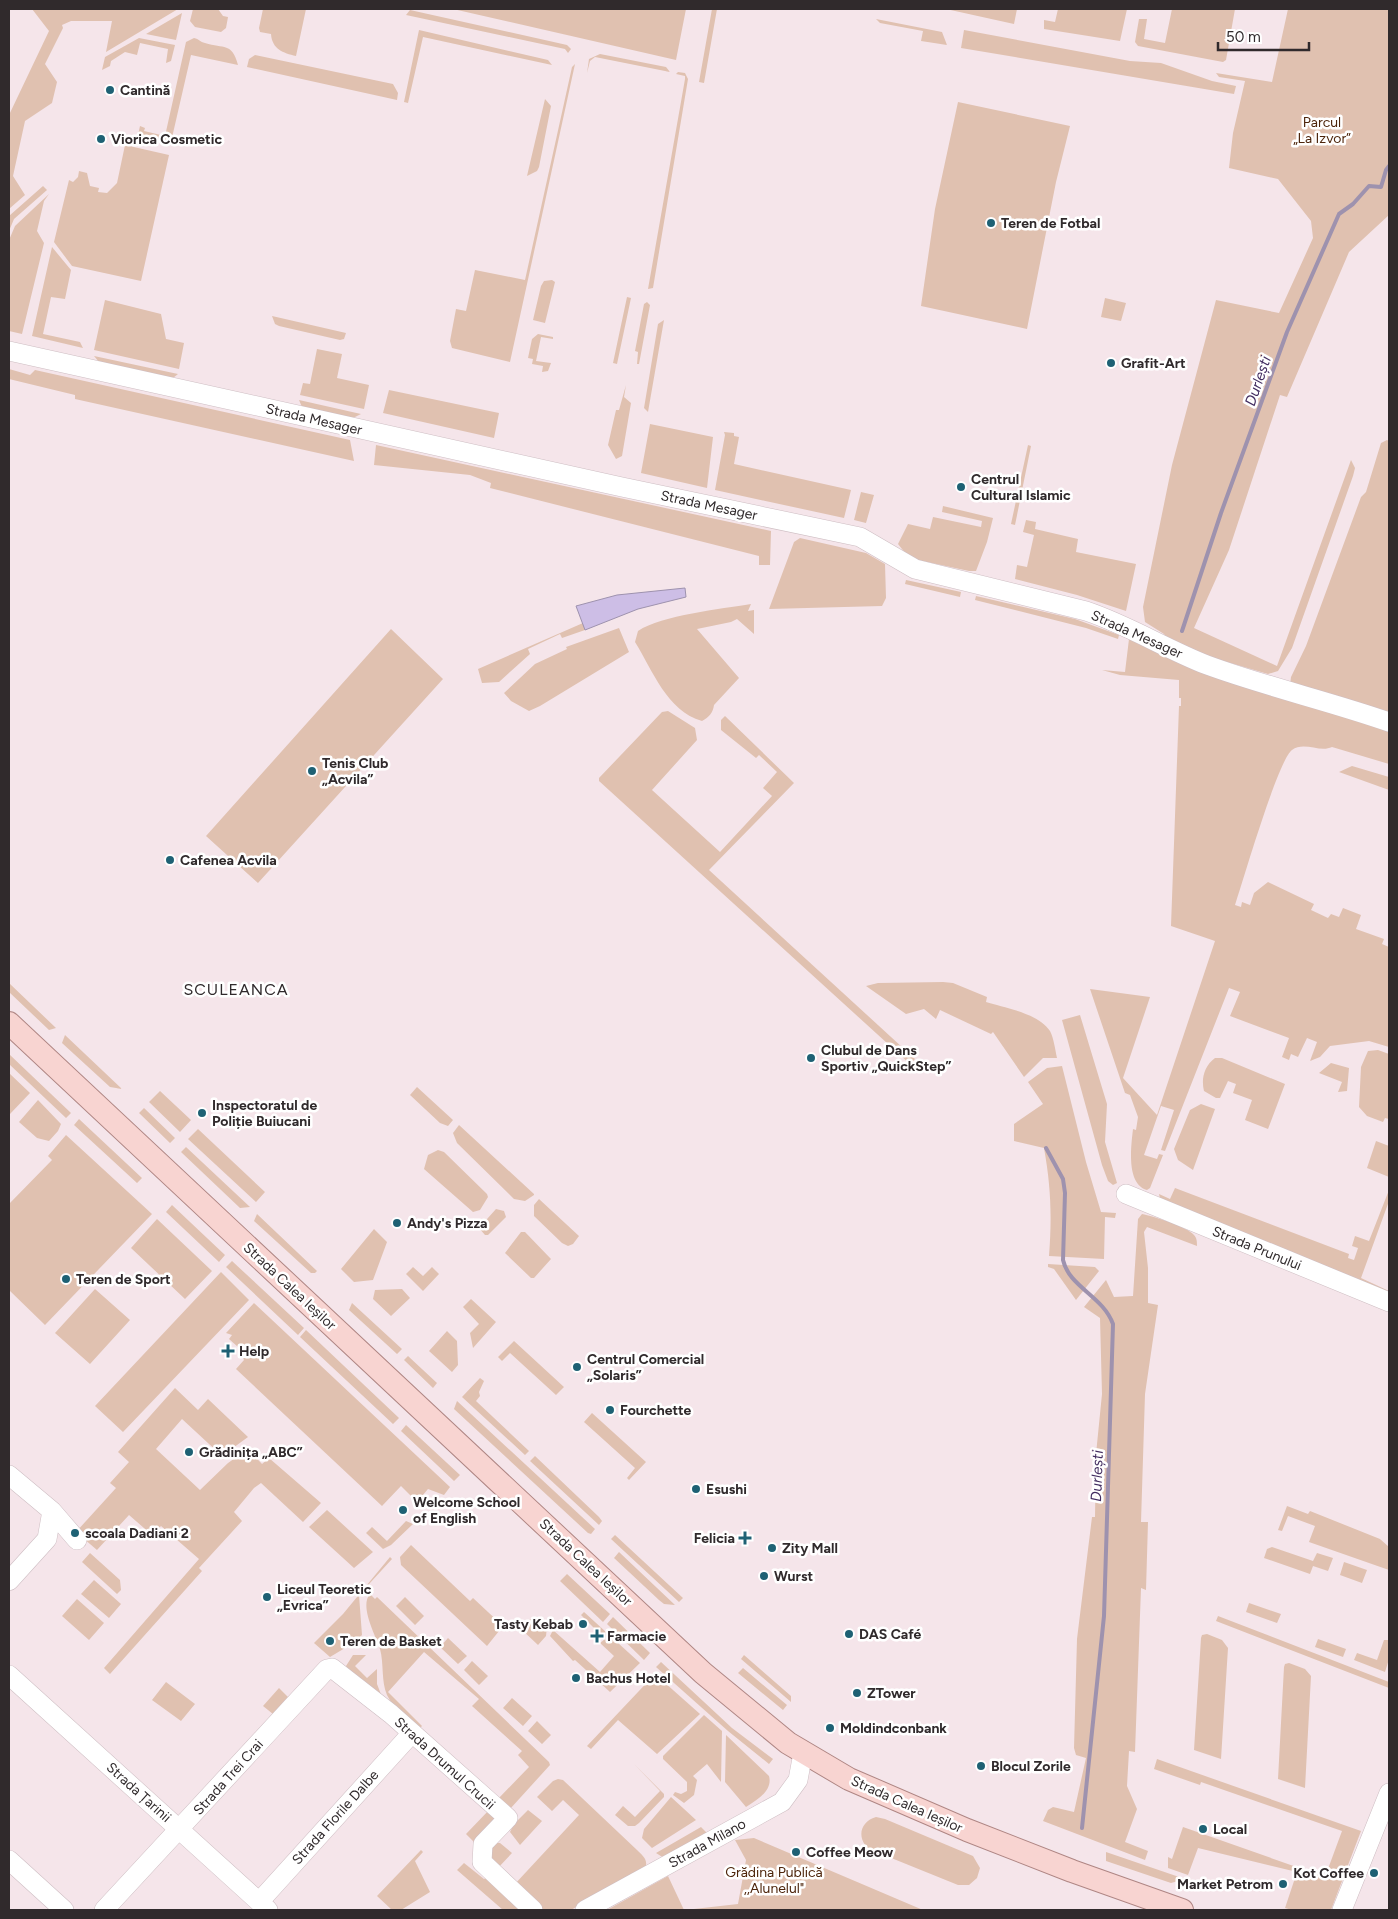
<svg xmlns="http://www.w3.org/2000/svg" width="1398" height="1919" font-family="Figtree,sans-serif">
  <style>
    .green { fill: #e0c1b0 }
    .water { fill: #cdbee6; stroke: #9e92ae }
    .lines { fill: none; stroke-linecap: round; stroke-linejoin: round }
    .stream { stroke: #9e92ae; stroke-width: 4 }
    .minor-casing { stroke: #cebec3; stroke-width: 20 }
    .major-casing { stroke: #af8684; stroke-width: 24 }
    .minor { stroke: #fff; stroke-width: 19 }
    .major { stroke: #f8d4d1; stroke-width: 22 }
    .poi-dot { fill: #1e6174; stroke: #fff; stroke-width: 2 }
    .labels { text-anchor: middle; stroke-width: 5; stroke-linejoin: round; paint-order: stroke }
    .poi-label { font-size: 14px; font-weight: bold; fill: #302a2c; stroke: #fff; text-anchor: start }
    .park-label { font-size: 14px; fill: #4d250b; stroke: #fff }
    .street-label { font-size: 14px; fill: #302a2c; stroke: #fff }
    .water-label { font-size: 15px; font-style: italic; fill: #432d60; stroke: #fff }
    .quarter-label { font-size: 16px; letter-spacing: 1px; fill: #302a2c; stroke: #fff }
  </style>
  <rect width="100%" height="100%" fill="#f5e5ea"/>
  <path class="green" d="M32,9H178L106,52L112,21H71L62,25L63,28L45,64L57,82L52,103L25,121L13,176L25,195L9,209V115L49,31Z
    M193,9H218L223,16L228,17L226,28L221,32L195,27L190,21Z
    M263,9H306L296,56C283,53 272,49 271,34L260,32L259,28Z
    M453,9H686L676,60Z
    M712,9H717L704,83L699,82Z
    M946,9H1017L1014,24Z
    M1058,9H1127L1120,41L1044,29V20L1055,22Z
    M1172,9H1235L1226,60L1223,62L1138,46L1135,42L1139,19H1147L1144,39L1165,43Z
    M1288,9H1389V215L1349,252L1287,397L1280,395L1229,550L1194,628L1277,666L1351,460L1355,468L1353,476L1292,648L1278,671L1268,674L1186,650L1168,641L1164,634L1145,622L1143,607L1172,465L1216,300L1279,313L1313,238L1311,221L1278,179L1229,168L1233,133L1245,81L1219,77L1216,73L1272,82Z
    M410,10L567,45L571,49L568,53L565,49L406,15Z
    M182,13L176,40L146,34Z
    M876,19L942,32L947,45L921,41L923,31L880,23Z
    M419,30L548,60L552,65L423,37L408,103L404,102Z
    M964,30L1130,61L1161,63L1212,81L1236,86L1234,94L961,48Z
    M139,38L175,45L171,61L166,63L168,49L140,43L137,55L125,52L111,61L110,66L102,70L105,57Z
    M194,38C199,39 200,42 205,43C224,49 232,42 238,65L191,55L171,142L138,135L140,126L145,128L144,131L165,136L186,42Z
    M600,54L666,67L670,72L595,57L590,61L587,73L589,59Z
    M255,55L393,84L398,93L397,100L247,67L249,59Z
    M575,64L510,362L452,348L450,341L456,309L466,311L475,270L525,280L572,67Z
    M678,72L685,73L688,79L653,288L648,289L685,79V76L676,74Z
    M545,99L551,106L539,167L537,171L527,176Z
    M958,102L1070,126L1056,182L1027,329L921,306L935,209Z
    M125,145L169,155L141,281L72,266L54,242L69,180L73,182L78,177L79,171L87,173L90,186L99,188L98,192L107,193L117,183Z
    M43,186L47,190L14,219L9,231V216Z
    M49,194L44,201L37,231L44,243L22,334L9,331V240L15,226Z
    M52,247L71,270L65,299L51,297L43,334L80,342L83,348L32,336Z
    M552,280L555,282L545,323L533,320L541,286L544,281Z
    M627,297L631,298L617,364L613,363Z
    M1105,298L1126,303L1121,321L1101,317Z
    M105,300L161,314L166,339L184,343L179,369L94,350Z
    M647,302L650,305L639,364H637L638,352L635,351L644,304Z
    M272,316L346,333L344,339L340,340L279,326L275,324Z
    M664,320L648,412L644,408L658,324Z
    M538,334L553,337V339L541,337L536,361L551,363L548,371L542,372L543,366L532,364L533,359L528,358L532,339Z
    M317,349L342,354L337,378L369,385L364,409L300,395L303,383L310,384Z
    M94,356L178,374L173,378L99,362Z
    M9,369L30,375L35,370L350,440L354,461L75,399V395L9,379Z
    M626,385L624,397L631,403L622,456L616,459L608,445L616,410H619Z
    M389,390L499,413L494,438L383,413Z
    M299,400L361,414L353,418L302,407Z
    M650,424L713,437L707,488L641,473Z
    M724,432L734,433V436L739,437L734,464L851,490L844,518L715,490L725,435Z
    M1387,440L1389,441V713L1290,685L1291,677L1306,646L1361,497L1366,492L1381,443Z
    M376,445L771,531L770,565H759V556L490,488L491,483L470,475L374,465Z
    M1028,445L1031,446L1015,525L1011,524Z
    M861,492L874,495L866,523L854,520Z
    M943,506L993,518L987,542L976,571H969L913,559L906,554L898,544L908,524L930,529L933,517L981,527L982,521L942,512Z
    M1026,520L1036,522L1035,529L1078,539L1076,552L1136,564L1126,611L1077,595L1015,579L1017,565L1027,567L1034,535L1023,532Z
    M800,538L866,553L885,564L886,598L882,606L769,609L794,542Z
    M906,580L961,592L960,597L905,584Z
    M976,596L1075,619L1119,635L1118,639L1086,628L975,600Z
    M751,604L748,611L754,610V634L737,619L731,622L697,629L739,678L714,705C713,713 709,717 702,721C667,711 653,671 635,642L638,631C662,615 721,609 751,604Z
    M583,623L585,630L562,638L560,634L528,649L530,654L499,682L482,683L478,669Z
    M619,628L629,652L540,706L529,711L511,701L504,693L535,664L567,649L566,647Z
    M391,629L443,679L258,883L206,836Z
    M1129,639L1389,728V764L1332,747C1320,753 1304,741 1292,750C1278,760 1243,881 1235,905L1241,907L1242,902L1250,905L1254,893L1268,882L1314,904L1311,910L1328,918L1331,914L1339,917L1343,908L1361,915L1356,929L1384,939L1382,944L1389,947V1047L1369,1041L1330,1046L1320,1057L1310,1061L1317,1042L1307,1038L1298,1057L1291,1054L1289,1060L1282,1057L1289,1038L1230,1016L1240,992L1229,988L1165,1151L1161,1150L1174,1110L1161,1106L1144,1155L1157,1159L1159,1154L1163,1155L1150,1188L1147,1190C1126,1184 1131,1147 1133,1129L1136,1130L1138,1117L1130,1095L1125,1093L1090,989L1150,997L1123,1078L1157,1115L1215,941L1171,926L1179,706H1181V698H1179V680L1120,675L1102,670L1125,672Z
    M668,711L695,728L697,740L652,790L720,852L772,796L763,788L777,772L759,755L756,758L721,730V720L725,716L794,783L709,870L915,1059L910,1064L599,781V778L662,712Z
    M1352,766L1389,777V790L1339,772Z
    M943,982L953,983L987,997L986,1002C1005,1008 1038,1013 1050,1031C1054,1039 1055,1049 1057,1058H1043L1024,1077L993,1032L991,1034L940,1010L936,1019L924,1009L906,1014L866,986L878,983Z
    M9,983L56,1028L49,1030L9,992Z
    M1080,1015L1107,1104L1105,1142L1117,1183L1113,1185L1108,1181L1102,1165L1062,1020Z
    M65,1035L122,1089L110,1087L62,1043Z
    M1378,1050L1389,1054V1119L1385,1118L1383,1122L1367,1116L1359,1107L1361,1067L1368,1051Z
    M9,1054L71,1113L66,1118L9,1064Z
    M1215,1058H1222L1285,1084L1268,1129L1245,1120L1252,1100L1233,1093L1236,1084L1228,1081L1220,1098H1216L1204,1091C1201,1079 1204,1066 1215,1058Z
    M1331,1063L1349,1068L1347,1091L1338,1092L1342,1082L1319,1073Z
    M1062,1066L1086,1162L1101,1212L1116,1213L1115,1218L1105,1217L1104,1259L1049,1256C1052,1217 1051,1187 1044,1148L1014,1141V1124L1043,1104L1028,1082L1047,1068Z
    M9,1073L30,1093L10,1114L9,1113Z
    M417,1087L453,1120L448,1126L440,1123L410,1095Z
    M160,1091L191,1120L180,1132L149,1102Z
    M38,1100L61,1124L58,1131L49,1141L37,1138L19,1122Z
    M1201,1104L1215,1109L1193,1170L1178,1160L1174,1149L1190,1110Z
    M144,1108L175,1138L170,1143L139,1113Z
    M79,1119L142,1178L137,1183L74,1125Z
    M459,1125L534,1194V1195L525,1201L514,1199L457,1143L453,1133Z
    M198,1129L265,1192L256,1202L188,1139Z
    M66,1135L152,1214L45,1325L9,1290V1204L52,1160L48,1156Z
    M1376,1141L1389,1146V1177L1367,1168Z
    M186,1147L250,1207L240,1208L181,1152Z
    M438,1150L444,1152L487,1194L488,1197L480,1210L473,1212L424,1169L428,1155Z
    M1175,1188L1349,1254L1348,1258L1354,1260L1358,1248L1352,1246L1355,1236L1369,1241L1389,1190V1201L1361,1278L1389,1291V1296L1160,1199L1159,1194L1170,1199Z
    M539,1199L579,1236L573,1244L568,1246L562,1243L534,1216V1205Z
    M172,1205L225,1255L219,1262L166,1212Z
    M496,1209L504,1211L506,1217L488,1235H485L479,1228Z
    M257,1214L317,1271L315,1273H311L254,1221Z
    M1142,1214C1153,1216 1188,1227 1194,1235C1197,1238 1197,1242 1197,1246L1147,1227L1144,1232L1148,1268V1303L1158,1305L1145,1394L1141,1522H1148L1146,1590L1141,1588L1135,1752L1129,1751L1127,1786L1137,1809L1125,1842L1148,1851L1145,1860L1043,1821L1048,1810L1053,1807L1074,1812L1086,1758L1076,1755L1074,1748L1077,1639L1092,1517H1095L1096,1454L1102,1394L1100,1318L1084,1307L1106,1280L1114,1297L1133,1296L1138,1219Z
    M157,1219L212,1271L185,1299L131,1248Z
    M374,1229L387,1242L373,1280L354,1282L341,1269Z
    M521,1232H525L551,1259L534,1278H531L505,1253Z
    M232,1261L304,1328L298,1335L226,1267Z
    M1048,1264L1095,1267L1099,1271L1076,1300L1054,1269L1048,1267Z
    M413,1267L423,1276L432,1267L439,1274L423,1291L406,1274Z
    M221,1272L249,1300L123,1432L95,1406Z
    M95,1289L130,1320L90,1364L55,1333Z
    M402,1289L410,1298L391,1316L373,1299L375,1290Z
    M471,1299L496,1322L473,1348L470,1333L479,1324L463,1307Z
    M254,1303L450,1487L444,1495L428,1489L417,1502L401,1486L382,1506L236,1369L244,1360L238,1347L229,1339L232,1335L226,1333Z
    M352,1303L402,1349L397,1354L349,1310Z
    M306,1330L399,1418L393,1424L300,1337Z
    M447,1331L457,1341L458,1365L452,1372L429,1351Z
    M514,1341L564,1387L556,1395L510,1353L502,1361L498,1357Z
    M408,1356L437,1383L433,1388L404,1360Z
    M480,1378L484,1381L479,1392L480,1396L476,1401L529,1451L525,1455L462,1397Z
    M175,1388L198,1410L208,1399L248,1437L222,1456L182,1419L156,1449L200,1490L228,1463L248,1449L262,1464L269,1458L321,1503L303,1522L261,1483L254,1488L234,1512L242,1521L199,1568L202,1571L110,1674L104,1668L199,1559L161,1526L152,1535L129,1515L97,1550L76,1532L116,1488L110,1483L129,1462L118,1452Z
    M457,1401L595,1529L591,1534L588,1533L454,1409Z
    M592,1413L646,1462L629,1480L627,1478L635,1468L584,1422Z
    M406,1425L460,1475L454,1481L401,1431Z
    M535,1456L599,1517L602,1521L599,1525L530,1461Z
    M1287,1506L1308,1514L1310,1511L1380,1539L1389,1547V1570L1309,1542L1315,1526L1288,1516L1282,1531L1278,1530Z
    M327,1510L373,1552L354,1568L309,1527Z
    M406,1521L413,1524L391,1545L383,1549L366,1533L372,1527L387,1541Z
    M615,1535L683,1598L679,1602L611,1539Z
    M411,1545L470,1601L473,1598L503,1626L487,1646L401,1565L400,1557Z
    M1272,1547L1313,1561L1317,1553L1333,1558L1328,1571L1313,1566L1310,1574L1264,1558L1267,1549Z
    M619,1552L675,1605L664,1604L659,1600L614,1558Z
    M90,1553L120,1580L121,1590L117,1594L82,1562Z
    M390,1557L392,1559L359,1595L362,1635L355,1642L330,1657L314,1643L343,1614Z
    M1344,1562L1367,1570L1362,1583L1340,1575Z
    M567,1574L610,1614L603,1622L560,1581Z
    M94,1580L121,1604L109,1618L81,1594Z
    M370,1594L375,1599L377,1597L549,1762L550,1765L510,1809L497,1800L529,1767L518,1755L522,1751L472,1706L479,1699L424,1652L388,1692L422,1726L418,1730C407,1719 394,1710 387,1695C381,1682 384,1663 380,1649C376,1636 359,1606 370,1594Z
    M405,1597L424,1616L415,1625L396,1606Z
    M77,1599L104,1623L89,1640L62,1616Z
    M1249,1603L1281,1614L1277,1623L1246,1612Z
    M584,1612L640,1663L610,1692L575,1660L573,1661L550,1636L553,1630L600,1672L614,1656L600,1643L605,1639L581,1615Z
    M1218,1616L1389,1682V1688L1216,1621Z
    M535,1617L547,1627L546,1636L538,1645L521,1629L527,1621Z
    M613,1617L650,1653L644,1660L607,1624Z
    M1207,1634L1222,1640L1228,1648L1221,1759L1194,1750L1201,1638L1202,1635Z
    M448,1638L467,1656L458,1664L440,1647Z
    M1318,1639L1346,1649L1343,1657L1315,1647Z
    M1384,1640H1389V1659L1385,1672L1354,1660L1357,1653L1377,1660Z
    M353,1655H366L355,1666L367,1678L377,1669V1684L382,1697L347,1671L346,1666Z
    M744,1655L791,1696V1702L741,1659Z
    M472,1661L488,1676L479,1685L464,1670Z
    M661,1662L732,1728L773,1759L769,1764L728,1731L656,1667Z
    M1289,1663L1305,1669L1311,1676L1305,1788L1278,1779L1284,1667L1285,1664Z
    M743,1668L787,1705L783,1710L738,1673Z
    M655,1674L700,1714L657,1754L618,1720L591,1749L587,1746Z
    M166,1682L195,1704L181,1721L152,1700Z
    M279,1688L288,1697L273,1714L263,1706Z
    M512,1698L532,1716L523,1726L503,1708Z
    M704,1715L722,1731L721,1782L707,1764L693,1776L697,1780L694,1795L684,1803L673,1795L675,1792L681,1794L687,1791V1782L663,1759V1756Z
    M537,1721L551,1735L542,1744L528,1731Z
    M726,1735L769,1776C773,1791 757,1800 746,1807L725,1782Z
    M1157,1759L1361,1831L1331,1910H1292L1285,1908L1297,1872L1198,1848L1188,1875L1168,1868V1857L1172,1859L1183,1827L1325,1877L1342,1831L1201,1782L1200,1785L1154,1769Z
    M634,1764L664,1794V1797L639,1823L635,1826H628L615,1815L623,1806L635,1817L660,1791Z
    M558,1779L563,1780L637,1850C642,1855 649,1860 645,1868L571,1910H542L514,1885L579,1815L563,1800L552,1811L537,1797L553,1781Z
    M671,1797L696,1820L652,1848L642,1838L644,1829Z
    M490,1809L497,1818L478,1846L466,1834Z
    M528,1810L542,1821L520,1845L510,1832L514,1824Z
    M876,1817L885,1819L973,1856L980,1868L977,1878L969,1885H958L869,1849C857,1839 859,1822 876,1817Z
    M701,1827L708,1834L664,1858L656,1853Z
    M754,1838L923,1910H685L738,1904L746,1860L735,1840Z
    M495,1843H500L512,1853L497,1869L487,1850Z
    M421,1850L423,1852L415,1861L430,1892L401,1910H392L377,1896Z
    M1106,1852L1185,1879L1171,1883L1106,1861Z
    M464,1863L484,1879L488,1877L524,1910H503L457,1870Z
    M668,1876L684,1910H607Z"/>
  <path class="water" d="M685,588L686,597L638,609L585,630L576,606L617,595Z"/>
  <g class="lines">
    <path class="stream" d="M1182,631L1221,513L1287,332L1339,214L1353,204L1369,186L1381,187L1386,170L1389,166
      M1046,1148L1063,1179L1065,1193L1063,1260C1069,1287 1103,1296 1113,1324L1104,1616L1082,1828"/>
    <g class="minor-casing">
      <path id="minor" d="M9,351L622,487L860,537L915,569L1086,611C1128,625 1166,649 1207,665C1267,687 1329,701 1389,722
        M1126,1194L1389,1302
        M9,1475L52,1511L77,1540
        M9,1581L47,1539L52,1511
        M9,1675L268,1910
        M9,1860L64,1910
        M259,1902L412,1733
        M104,1910L327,1669L332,1668L391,1714L508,1818L483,1844L482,1862L533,1910
        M585,1910L782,1802L798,1780L803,1753
        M1342,1910L1389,1793"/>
    </g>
    <g class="major-casing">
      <path id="major" d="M9,1023L703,1673L788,1743L849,1779L967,1830L1072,1871L1182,1910"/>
    </g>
    <use href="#minor" class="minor"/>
    <use href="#major" class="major"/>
  </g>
  <g class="poi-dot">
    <circle cx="110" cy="90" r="5"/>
    <circle cx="101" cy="139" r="5"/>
    <circle cx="991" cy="223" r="5"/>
    <circle cx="1111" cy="363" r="5"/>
    <circle cx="961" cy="487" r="5"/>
    <circle cx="312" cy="771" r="5"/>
    <circle cx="170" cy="860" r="5"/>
    <circle cx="811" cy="1058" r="5"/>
    <circle cx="202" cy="1113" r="5"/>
    <circle cx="397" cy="1223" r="5"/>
    <circle cx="66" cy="1279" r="5"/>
    <path d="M225.5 1343.5h5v5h5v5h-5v5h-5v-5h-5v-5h5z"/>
    <circle cx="577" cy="1367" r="5"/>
    <circle cx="610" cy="1410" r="5"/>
    <circle cx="189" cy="1452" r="5"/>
    <circle cx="696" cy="1489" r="5"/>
    <circle cx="403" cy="1510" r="5"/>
    <circle cx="75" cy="1533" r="5"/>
    <path d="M742.5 1530.5h5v5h5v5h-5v5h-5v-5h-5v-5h5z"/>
    <circle cx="772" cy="1548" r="5"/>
    <circle cx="764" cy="1576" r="5"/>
    <circle cx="267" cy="1597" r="5"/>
    <circle cx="583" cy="1624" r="5"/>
    <circle cx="849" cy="1634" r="5"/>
    <path d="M594.5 1628.5h5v5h5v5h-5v5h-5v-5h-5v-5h5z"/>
    <circle cx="330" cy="1641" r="5"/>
    <circle cx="576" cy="1678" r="5"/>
    <circle cx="857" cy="1693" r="5"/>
    <circle cx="830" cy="1728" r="5"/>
    <circle cx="981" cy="1766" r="5"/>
    <circle cx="1203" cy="1829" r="5"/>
    <circle cx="796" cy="1852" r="5"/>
    <circle cx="1374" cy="1873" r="5"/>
    <circle cx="1283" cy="1884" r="5"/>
  </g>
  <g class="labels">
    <g class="poi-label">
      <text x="120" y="95">Cantină</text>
      <text x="111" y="144">Viorica Cosmetic</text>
      <text x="1001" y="228">Teren de Fotbal</text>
      <text x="1121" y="368">Grafit-Art</text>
      <text x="971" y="484">Centrul<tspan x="971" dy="16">Cultural Islamic</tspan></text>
      <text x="322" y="768">Tenis Club<tspan x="322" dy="16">„Acvila”</tspan></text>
      <text x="180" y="865">Cafenea Acvila</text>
      <text x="821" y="1055">Clubul de Dans<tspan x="821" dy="16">Sportiv „QuickStep”</tspan></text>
      <text x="212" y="1110">Inspectoratul de<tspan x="212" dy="16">Poliție Buiucani</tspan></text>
      <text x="407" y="1228">Andy's Pizza</text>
      <text x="76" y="1284">Teren de Sport</text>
      <text x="239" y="1356">Help</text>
      <text x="587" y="1364">Centrul Comercial<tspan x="587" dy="16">„Solaris”</tspan></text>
      <text x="620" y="1415">Fourchette</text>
      <text x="199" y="1457">Grădinița „ABC”</text>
      <text x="706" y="1494">Esushi</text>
      <text x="413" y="1507">Welcome School<tspan x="413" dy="16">of English</tspan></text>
      <text x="85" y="1538">scoala Dadiani 2</text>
      <text x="735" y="1543" text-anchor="end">Felicia</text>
      <text x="782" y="1553">Zity Mall</text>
      <text x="774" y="1581">Wurst</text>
      <text x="277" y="1594">Liceul Teoretic<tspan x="277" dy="16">„Evrica”</tspan></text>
      <text x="573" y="1629" text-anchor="end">Tasty Kebab</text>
      <text x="859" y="1639">DAS Café</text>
      <text x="607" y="1641">Farmacie</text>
      <text x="340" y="1646">Teren de Basket</text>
      <text x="586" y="1683">Bachus Hotel</text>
      <text x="867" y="1698">ZTower</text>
      <text x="840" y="1733">Moldindconbank</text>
      <text x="991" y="1771">Blocul Zorile</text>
      <text x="1213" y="1834">Local</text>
      <text x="806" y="1857">Coffee Meow</text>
      <text x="1364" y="1878" text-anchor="end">Kot Coffee</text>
      <text x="1273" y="1889" text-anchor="end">Market Petrom</text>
    </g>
    <g class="park-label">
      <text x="1322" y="127">Parcul<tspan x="1322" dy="16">„La Izvor”</tspan></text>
      <text x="774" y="1877">Grădina Publică<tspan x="774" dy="16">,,Alunelul"</tspan></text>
    </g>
    <g class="street-label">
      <text transform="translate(314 419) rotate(13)" y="5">Strada Mesager</text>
      <text transform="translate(709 505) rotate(12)" y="5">Strada Mesager</text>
      <text transform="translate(1137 634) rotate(24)" y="5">Strada Mesager</text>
      <text transform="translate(1257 1248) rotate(22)" y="5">Strada Prunului</text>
      <text transform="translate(290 1286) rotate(43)" y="5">Strada Calea Ieșilor</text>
      <text transform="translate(586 1562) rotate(43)" y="5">Strada Calea Ieșilor</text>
      <text transform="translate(445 1763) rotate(42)" y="5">Strada Drumul Crucii</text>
      <text transform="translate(228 1777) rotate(-48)" y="5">Strada Trei Crai</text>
      <text transform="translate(139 1792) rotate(42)" y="5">Strada Țarinii</text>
      <text transform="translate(907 1804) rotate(24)" y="5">Strada Calea Ieșilor</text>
      <text transform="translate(335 1817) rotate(-48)" y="5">Strada Florile Dalbe</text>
      <text transform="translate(707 1843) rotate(-29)" y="5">Strada Milano</text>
    </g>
    <g class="water-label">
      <text transform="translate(1258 381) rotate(-71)" y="5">Durlești</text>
      <text transform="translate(1097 1476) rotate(-88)" y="5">Durlești</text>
    </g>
    <g class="quarter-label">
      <text x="236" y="995">SCULEANCA</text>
    </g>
  </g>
  <rect width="1398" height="1919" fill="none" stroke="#302a2c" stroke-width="20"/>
  <path d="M1218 42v8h91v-8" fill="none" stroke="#302a2c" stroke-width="2.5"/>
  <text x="1226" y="42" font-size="15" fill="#302a2c" stroke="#ffffff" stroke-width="4" paint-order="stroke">50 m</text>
</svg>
